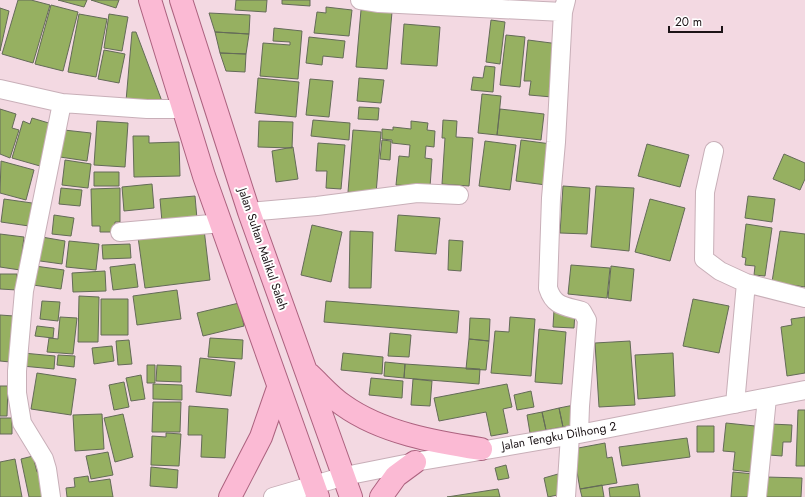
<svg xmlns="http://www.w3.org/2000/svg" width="805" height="497" font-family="Jost,sans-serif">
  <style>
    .building { fill: #96b061; stroke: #646b58 }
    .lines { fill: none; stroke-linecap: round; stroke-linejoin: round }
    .minor-casing { stroke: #c8afb8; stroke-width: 20 }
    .major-casing { stroke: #ac627f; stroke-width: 24 }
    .minor { stroke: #fff; stroke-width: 18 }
    .major { stroke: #fbbad4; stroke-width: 22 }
    .labels { text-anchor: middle; stroke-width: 4; stroke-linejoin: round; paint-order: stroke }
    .street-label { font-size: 12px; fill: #1c1417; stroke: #fff }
  </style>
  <rect width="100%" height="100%" fill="#f3d9e2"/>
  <path class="building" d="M18,0H31L50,5L33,63L2,54Z
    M58,0H87L84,7Z
    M91,0H119L116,8Z
    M236,0H267L266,12L235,10Z
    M282,0H310V6L282,4Z
    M51,5L78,12L63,71L35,64Z
    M326,7L352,10L349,36L314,33L317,12L326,13Z
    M0,8L9,11L0,51Z
    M361,10L392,12L387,69L356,67Z
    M209,13L250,15L249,34L215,32Z
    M79,14L107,19L96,77L68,72Z
    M109,14L128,17L122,51L104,48Z
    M491,20L505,22L500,64L486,62Z
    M404,24L440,27L437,66L401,64Z
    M274,28L302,31L298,79L260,76L263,43L290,45V42L273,41Z
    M132,32H136L163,104L126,101Z
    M215,32L249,34L246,54L220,53Z
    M506,35L525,37L520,87L500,85Z
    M309,37L345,41L343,58L323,56L322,65L306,63Z
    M528,40L559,44L552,97L529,95L531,81H524Z
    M104,50L125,54L119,83L98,79Z
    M220,53L246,54L245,72L226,71Z
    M485,66L495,67L493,92L471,90L473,77L483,78Z
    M258,78L299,82L296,117L255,113Z
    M359,78L384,80L381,103L357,101Z
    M310,79L333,81L329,117L306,115Z
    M482,94L501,96L497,135L478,133Z
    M359,107L379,108L378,120L358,119Z
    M0,109L16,114L12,128L19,130L10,158L0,154Z
    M500,109L544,114L541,140L497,135Z
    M32,118L52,124L40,166L12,158L23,121L30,124Z
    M313,120L350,123L349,140L311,136Z
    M443,120L457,121L456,137L473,138L469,186L442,184L445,138H442Z
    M97,121L128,123L125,167L94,165Z
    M259,121L293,122L292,148L258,147Z
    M411,121L428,123L427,130L435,131L434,147L426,146L425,158L432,159L430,187L396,185L399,156L409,157L410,145L392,143V140L382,139V129L393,130V127L411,129Z
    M64,130L91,133L87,161L60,157Z
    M353,130L381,132L376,194L348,192Z
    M133,136H149V143L179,142L180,176L134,177Z
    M382,140L391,141L390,160L380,159Z
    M521,140L551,144L546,185L516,181Z
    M485,141L516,145L510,190L479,186Z
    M318,143L345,145L341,189L326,188L327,171H316Z
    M647,144L689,155L680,187L638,176Z
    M293,147L298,179L276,182L272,151Z
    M784,154L805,163V179L800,190L773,179Z
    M65,160L91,164L88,188L62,185Z
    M1,161L34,170L26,200L0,193Z
    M94,172H119V186H94Z
    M152,184L154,208L124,211L122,187Z
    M563,186L590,188L587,234L560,233Z
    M596,186L634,188L629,251L591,247Z
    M61,188L82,190L80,206L59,204Z
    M120,188V222H115V232H100V226H92L91,189Z
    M195,196L197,219L162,222L160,199Z
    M748,196L775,199L772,222L745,218Z
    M4,199L32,203L29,226L1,222Z
    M650,199L685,208L670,261L635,252Z
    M54,215L74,218L71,236L52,234Z
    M398,215L440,218L436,254L395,251Z
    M746,224L772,228L765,276L754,275L755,266L745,265L746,258L742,257Z
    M312,225L342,232L331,282L301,275Z
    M204,229L210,280L145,288L138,237Z
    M350,231L373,232L371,288H349Z
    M780,231L805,234V287L772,282Z
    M0,234L24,237L20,270L0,267Z
    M36,236L65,241L62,264L33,260Z
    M449,240L463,241L461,271L448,270Z
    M69,241L99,244L96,270L66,267Z
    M130,244L131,258L103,259L102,245Z
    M135,264L138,287L113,290L110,267Z
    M571,265L610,268L607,298L568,294Z
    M35,266L64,270L61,289L33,285Z
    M611,266L634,269L631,301L608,298Z
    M105,271L106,291L73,292L72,273Z
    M0,274H17V290L0,289Z
    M177,290L181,319L137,325L133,296Z
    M79,296L99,297L98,342H78Z
    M101,299H128V335H101Z
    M693,299L729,306L719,353L683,346Z
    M42,301L60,302L58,321L40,319Z
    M326,301L459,311L457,333L324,322Z
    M239,303L244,326L203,336L197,313Z
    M554,310L575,312L574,328L553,327Z
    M0,315L14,316L10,362L0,361Z
    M60,317L77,318L73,354L47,352L49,338L58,339Z
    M510,317L535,319L531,376L491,373L495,331L509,332Z
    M805,317V373L787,376L781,327L792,325L791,319Z
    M470,318L490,319L489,341L469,339Z
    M37,326L54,328L53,338L35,336Z
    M539,329L566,332L562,384L535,382Z
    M390,333L411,335L409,357L388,356Z
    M210,338L243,340L242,359L208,357Z
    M469,339L489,341L486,370L466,369Z
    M129,340L132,364L118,365L116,341Z
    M630,341L635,405L599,407L595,343Z
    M112,346L114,361L94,364L92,348Z
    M23,353L55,356L54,369L22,366Z
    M343,353L383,357L382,374L341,370Z
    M673,353L675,396L638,399L635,355Z
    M58,355L75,356L74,367L57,365Z
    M200,358L235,362L231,396L196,392Z
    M385,362L405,364L404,378L384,376Z
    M405,364L480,369L479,384L404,378Z
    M147,365H155V383H147Z
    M157,365L181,366V382L156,381Z
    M37,373L76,379L71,415L31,409Z
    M141,375L145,399L131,401L126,378Z
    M371,378L403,381L402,398L369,395Z
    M413,379L432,381L430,406L411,405Z
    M124,382L129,407L114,410L109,385Z
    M153,384L182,385V400L153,399Z
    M507,384L512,407L503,409L508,433L491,436L486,412L439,421L434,398Z
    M0,386H8L7,416H0Z
    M531,391L534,407L517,410L514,395Z
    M153,402H181L180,432H152Z
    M574,405L578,424L563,427L559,408Z
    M189,406L228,409L225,458L201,457L202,435H188Z
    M559,408L563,427L546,430L542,412Z
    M798,410H805V466H796Z
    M542,412L546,430L530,433L527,415Z
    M102,414L104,449L75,451L73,415Z
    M123,414L133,457L115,462L104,418Z
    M0,418H12V434H0Z
    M726,423L755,426L751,472L733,470L735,452L723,451Z
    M771,424L792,425L791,442H783L782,456L769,455Z
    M697,426H714V452H697Z
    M166,433L181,434L179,466L151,465L152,436L166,437Z
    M687,438L690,457L622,466L619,447Z
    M605,443L607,458L612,457L617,483L580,489L573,449Z
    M108,452L113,475L91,479L86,456Z
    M33,456L37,472L44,471L49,497H29L21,459Z
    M15,459L22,497H0V462Z
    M506,465L509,478L498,480L495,468Z
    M151,467L178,470L177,488L150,486Z
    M733,472L754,474L752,497H731Z
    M558,474L562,494L548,497L544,478Z
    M88,476L89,482L110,479L113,497H67L66,488L75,487L74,478Z
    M766,477L802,478L801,497H765Z
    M638,484L640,497H610L609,488Z
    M602,485L604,497H582L580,489Z
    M498,489L500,497H447Z"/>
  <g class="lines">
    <g class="minor-casing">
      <path id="minor" d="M360,0L379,3L563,12
        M566,0L563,12L556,142L551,198L548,288C554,307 565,306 582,311L587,320L580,406L579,434
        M0,89L62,103L147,109H183
        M714,151L705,192L704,259L720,271L746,283
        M249,212L317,206L417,193L459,195
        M120,232L222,223
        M735,404L746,283L805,298
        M51,497L47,469L44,459L22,423L17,393V371L24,291L62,103
        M273,497L345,476L415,462L579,434L805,390
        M566,497L570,435
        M757,497L767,398"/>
    </g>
    <g class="major-casing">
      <path id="major" d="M150,0L204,176L318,497
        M181,0L249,212L351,497
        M309,374C320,384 331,397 343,405C382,433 435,442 481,449
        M230,497L261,437L278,388
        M381,497L396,476L415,462"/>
    </g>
    <use href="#minor" class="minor"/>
    <use href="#major" class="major"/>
  </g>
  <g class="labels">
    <g class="street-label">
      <text transform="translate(263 249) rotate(71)" y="4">Jalan Sultan Malikul Saleh</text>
      <text transform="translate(559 436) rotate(-10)" y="4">Jalan Tengku Dilhong 2</text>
    </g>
  </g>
  <path d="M669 26v6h53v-6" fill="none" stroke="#1c1417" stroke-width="2"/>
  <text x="675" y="26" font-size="12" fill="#1c1417" stroke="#ffffff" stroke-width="3" paint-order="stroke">20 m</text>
</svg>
